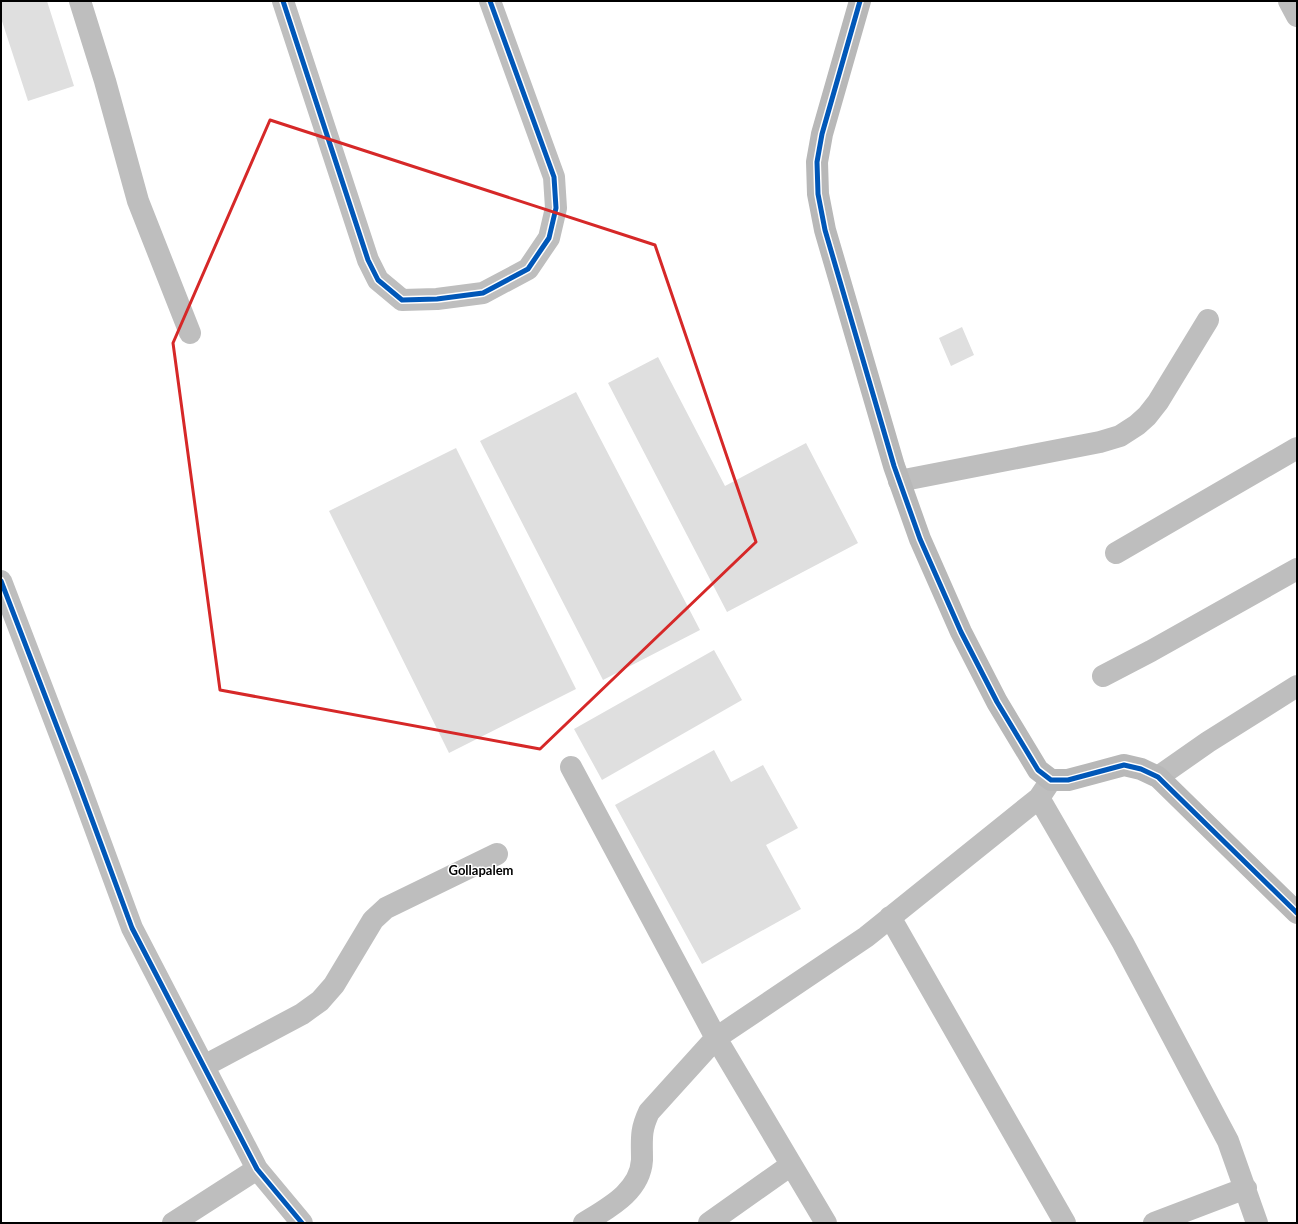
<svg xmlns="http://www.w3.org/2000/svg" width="1298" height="1224" font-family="Lato,sans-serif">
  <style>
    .building { fill: #dfdfdf }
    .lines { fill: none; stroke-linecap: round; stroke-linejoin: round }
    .street { stroke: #bebebe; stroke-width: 22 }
    .secondary { stroke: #b8b8b8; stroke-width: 22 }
    .cycleway-casing { stroke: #fff; stroke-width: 8 }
    .cycleway { stroke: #0057b8; stroke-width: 5 }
    .marked { fill: none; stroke: #d62828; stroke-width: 3; stroke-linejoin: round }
    .labels { text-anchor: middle; stroke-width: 3; stroke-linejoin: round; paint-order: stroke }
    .neighbourhood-label { font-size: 13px; font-weight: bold; fill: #000; stroke: #fff }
  </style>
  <rect width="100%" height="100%" fill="#fff"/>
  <path class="building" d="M1,1H47L74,86L28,101L1,18Z
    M962,327L974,355L951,366L939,338Z
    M658,357L725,486L806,443L858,543L727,612L608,383Z
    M576,392L700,630L603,680L480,441Z
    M456,448L576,689L449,753L329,511Z
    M714,650L742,700L602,780L574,729Z
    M714,750L731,782L763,765L798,828L766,845L801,909L702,964L615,805Z"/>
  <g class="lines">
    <path class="street" d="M80,1L105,81L138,201L190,333
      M283,1L368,260L378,280L402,300L437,299L483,293L528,269L549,238L556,208L554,177L490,1
      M1289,1L1297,16
      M899,481L1100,442L1120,436L1137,425L1147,416L1158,402L1208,320
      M1116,553L1297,448
      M1,581L77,779L132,928L257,1169L302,1223
      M1103,676L1151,651L1297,569
      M571,767L716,1038L826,1223
      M1158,777L1208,742L1297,686
      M1039,798L1123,943L1228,1141L1257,1223
      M890,917L1065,1223
      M204,1066L302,1014L320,1001L334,985L373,920L386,908L497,854
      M173,1223L257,1169
      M584,1223C608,1208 640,1192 642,1160C642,1139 640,1131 649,1112L716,1038L866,937L1039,798L1051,780
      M709,1223L791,1165
      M1154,1223L1246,1188"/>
    <path class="secondary" d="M860,1L822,134L817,162L818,194L825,230L894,466L920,539L961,632L997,702L1038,770L1051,780H1068L1124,765L1141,769L1158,777L1297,913"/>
    <g class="cycleway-casing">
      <path id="cycleway" d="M283,1L368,260L378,280L402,300L437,299L483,293L528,269L549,238L556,208L554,177L490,1
        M860,1L822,134L817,162L818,194L825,230L894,466L920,539L961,632L997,702L1038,770L1051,780H1068L1124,765L1141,769L1158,777L1297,913
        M1,581L77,779L132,928L257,1169L302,1223"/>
    </g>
    <use href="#cycleway" class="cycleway"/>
  </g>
  <path class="marked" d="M270,120L655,245L756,542L540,749L220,690L173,343Z"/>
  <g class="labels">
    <g class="neighbourhood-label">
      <text x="481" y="875">Gollapalem</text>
    </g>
  </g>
  <rect width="1298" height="1224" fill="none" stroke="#000000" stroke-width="4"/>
</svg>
